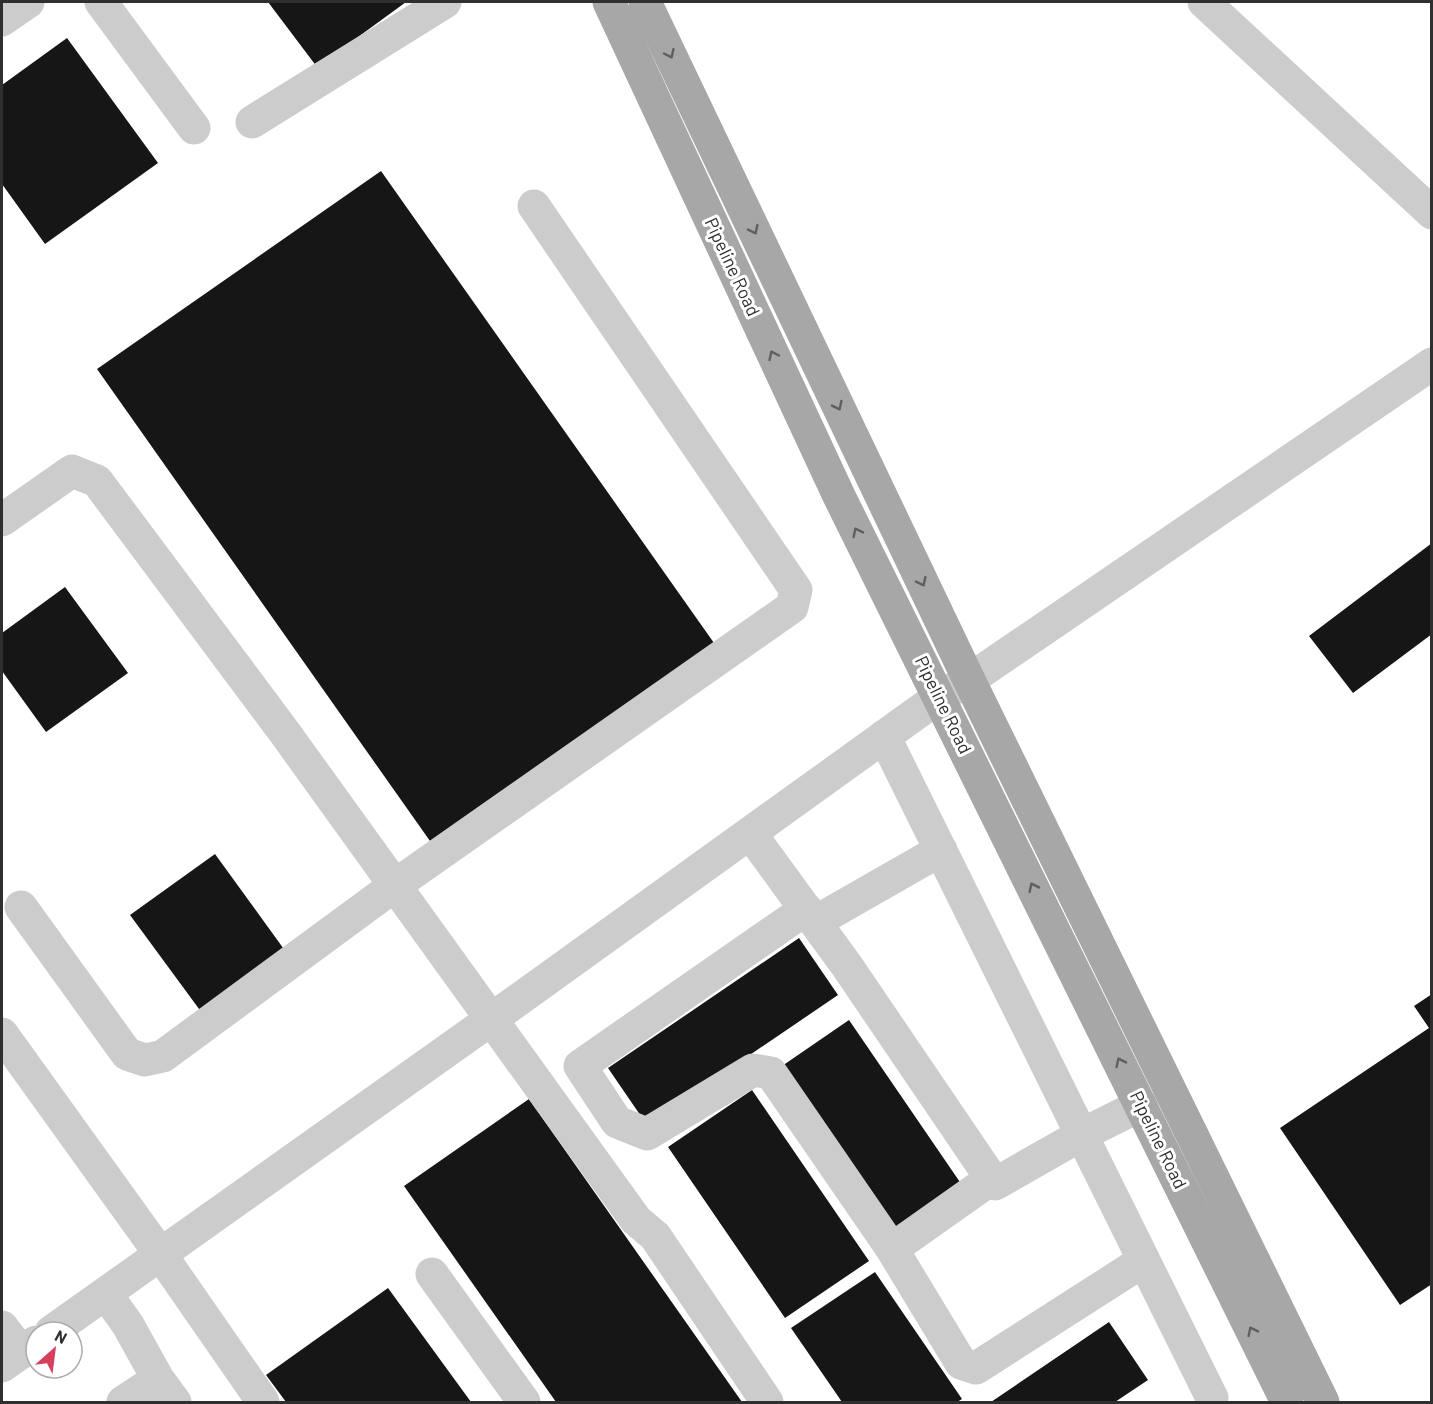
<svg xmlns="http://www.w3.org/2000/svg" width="1433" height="1404" font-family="Barlow,sans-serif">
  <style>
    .building { fill: #161616 }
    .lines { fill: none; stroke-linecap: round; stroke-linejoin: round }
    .minor { stroke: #ccc; stroke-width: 33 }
    .major { stroke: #a7a7a7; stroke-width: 33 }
    .oneway { stroke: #5f5f5f }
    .labels { text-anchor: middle; stroke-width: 6; stroke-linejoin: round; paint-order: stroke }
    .street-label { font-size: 18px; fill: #2f2f2f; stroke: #fff }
  </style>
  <rect width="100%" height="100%" fill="#fff"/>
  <path class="building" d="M268,2H406L317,67Z
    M67,38L158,163L45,244L2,184V85Z
    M381,171L714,643L430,841L97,369Z
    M1432,543V634L1353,693L1309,636Z
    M65,587L128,673L46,732L2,671V633Z
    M215,854L286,952L202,1013L130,915Z
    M799,938L838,995L647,1125L608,1068Z
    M1432,994V1284L1400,1305L1280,1128L1429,1028L1414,1006Z
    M849,1020L964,1188L897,1233L782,1066Z
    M752,1090L869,1261L785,1318L668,1147Z
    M529,1099L742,1402H556L404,1186Z
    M875,1272L962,1399L957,1402H842L791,1328Z
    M388,1288L471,1402H286L266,1375Z
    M1109,1322L1148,1380L1115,1402H991Z"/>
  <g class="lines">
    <path class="minor" d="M101,2L194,128
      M1204,2L1432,213
      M2,20L28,2
      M252,122L445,2
      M2,520L72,471L97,481L285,733L636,1220L655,1236L767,1402
      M884,736L1212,1398
      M750,833L847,966L995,1184L1081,1135L1141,1105
      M21,907L127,1054L145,1060L163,1056L394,886L792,607L796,590L534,206
      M806,909L580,1066L617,1122L647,1134L753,1070L771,1073L892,1249L991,1179
      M815,922L941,850
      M2,1034L161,1255L263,1402
      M892,1249L961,1363L976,1368L1143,1261
      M432,1274L524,1402
      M106,1294L128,1325L158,1379L123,1402
      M2,1327L21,1352
      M51,1332L493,1018L939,697L969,680L1432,364
      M2,1366L36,1342
      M158,1379L175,1402"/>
    <path class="major" d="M609,2L839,496L1287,1402
      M645,2L969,680L1323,1402"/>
  </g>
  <defs><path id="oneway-chevron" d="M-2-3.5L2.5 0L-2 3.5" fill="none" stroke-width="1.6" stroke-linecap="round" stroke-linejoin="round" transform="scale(1.5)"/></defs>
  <g class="oneway">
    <use href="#oneway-chevron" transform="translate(670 54) rotate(65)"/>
    <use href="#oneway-chevron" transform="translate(754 230) rotate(64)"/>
    <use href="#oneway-chevron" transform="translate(773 355) rotate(-115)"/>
    <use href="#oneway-chevron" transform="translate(838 406) rotate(64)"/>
    <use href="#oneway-chevron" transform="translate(857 532) rotate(-116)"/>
    <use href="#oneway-chevron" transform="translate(922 582) rotate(64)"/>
    <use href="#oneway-chevron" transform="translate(1033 887) rotate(-116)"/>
    <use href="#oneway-chevron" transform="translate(1120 1062) rotate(-116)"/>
    <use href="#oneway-chevron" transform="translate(1252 1331) rotate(-116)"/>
  </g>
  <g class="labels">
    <g class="street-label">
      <text transform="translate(732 267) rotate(65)" y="6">Pipeline Road</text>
      <text transform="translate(943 705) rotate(64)" y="6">Pipeline Road</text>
      <text transform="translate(1158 1140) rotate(64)" y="6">Pipeline Road</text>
    </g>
  </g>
  <rect width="1433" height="1404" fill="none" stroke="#2f2f2f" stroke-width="6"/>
  <g transform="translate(54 1350) rotate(28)"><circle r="28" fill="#ffffff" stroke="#acacac" stroke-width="1.5"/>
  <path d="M0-4.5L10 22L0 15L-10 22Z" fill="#d7405d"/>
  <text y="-9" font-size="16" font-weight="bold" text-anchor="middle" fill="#2f2f2f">N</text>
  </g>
</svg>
